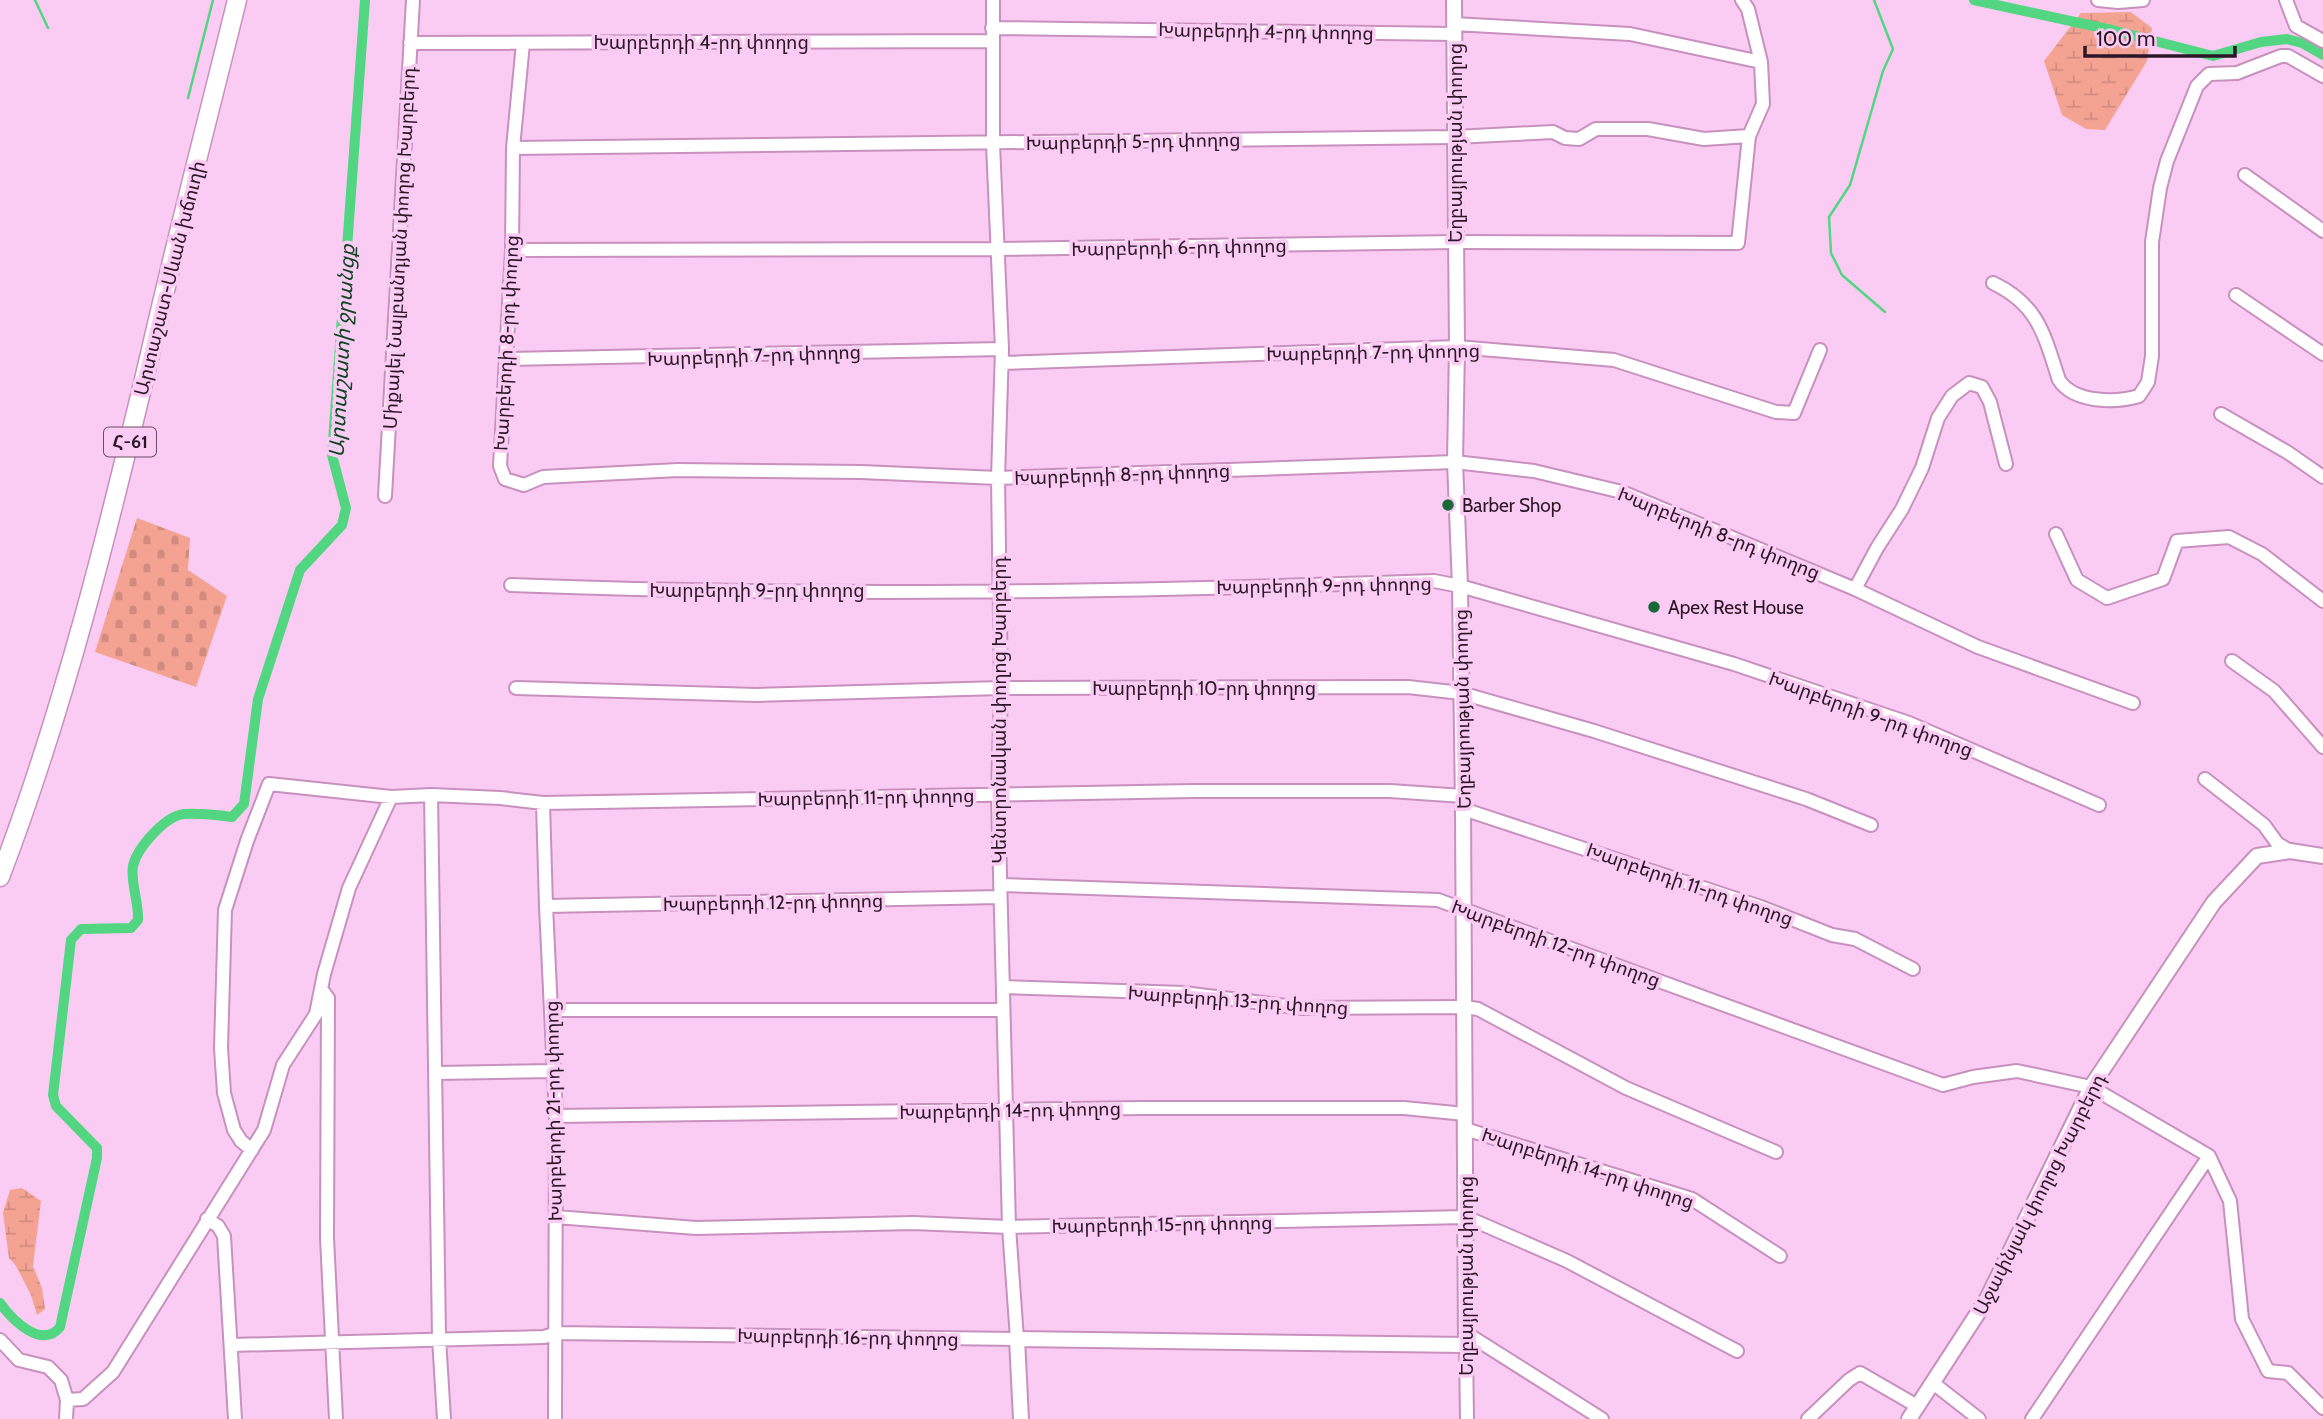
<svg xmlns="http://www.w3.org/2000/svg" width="2323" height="1419" font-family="Cabin,'Noto Sans Armenian',sans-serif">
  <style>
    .wetland { fill: url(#wetland-marsh) }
    .cemetery { fill: url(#cemetery-stones) }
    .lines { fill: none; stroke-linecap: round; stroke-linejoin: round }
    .stream { stroke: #52d681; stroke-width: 2.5 }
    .canal { stroke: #52d681; stroke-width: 10 }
    .minor-casing { stroke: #c890bf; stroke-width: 16 }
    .tertiary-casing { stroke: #c890bf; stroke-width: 18 }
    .primary-casing { stroke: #c890bf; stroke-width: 21 }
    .minor { stroke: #fff; stroke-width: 12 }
    .tertiary { stroke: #fff; stroke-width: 14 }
    .primary { stroke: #fff; stroke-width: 18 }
    .poi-dot { fill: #196938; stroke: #fbccf3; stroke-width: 2.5 }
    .labels { text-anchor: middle; stroke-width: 7; stroke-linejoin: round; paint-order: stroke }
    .shield { fill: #fbccf3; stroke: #6a4d66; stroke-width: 2 }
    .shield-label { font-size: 18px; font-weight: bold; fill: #2c1729 }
    .street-label { font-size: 19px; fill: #2c1729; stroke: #fbccf3 }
    .poi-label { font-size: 19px; fill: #2c1729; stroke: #fbccf3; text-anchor: start }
    .water-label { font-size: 21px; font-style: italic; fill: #104524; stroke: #fbccf3 }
  </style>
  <defs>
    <pattern id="wetland-marsh" width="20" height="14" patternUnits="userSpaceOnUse" patternTransform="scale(1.75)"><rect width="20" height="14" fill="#f4a393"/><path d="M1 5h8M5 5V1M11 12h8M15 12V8" fill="none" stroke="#d18c7f"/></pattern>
    <pattern id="cemetery-stones" width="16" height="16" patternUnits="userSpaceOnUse" patternTransform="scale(1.75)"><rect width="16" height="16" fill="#f4a393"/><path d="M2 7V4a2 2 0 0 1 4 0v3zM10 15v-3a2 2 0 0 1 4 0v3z" fill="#d18c7f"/></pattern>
  </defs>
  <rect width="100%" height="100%" fill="#fbccf3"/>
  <path class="wetland" d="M2131,12L2152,28L2147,61L2105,130L2086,129L2062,115L2044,61L2081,13Z
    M22,1188L41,1201L33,1266L42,1288L45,1309L37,1315L31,1295L16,1266L9,1258L3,1213L10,1190Z"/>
  <path class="cemetery" d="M137,518L190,538L188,570L227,596L196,687L95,652Z"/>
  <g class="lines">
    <path class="stream" d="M35,0L48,28
      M1874,0L1893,49L1883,71L1850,185L1829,217L1831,253L1842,275L1885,312
      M188,98L213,0"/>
    <path class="canal" d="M1974,0L2112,30L2213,56L2261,42L2287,39L2302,43L2323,55
      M0,1303C12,1320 42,1350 60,1327L97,1158V1148L56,1106L53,1095L71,940L81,929L131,928L138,920C139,903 130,880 133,866C137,848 165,816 184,814C199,813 217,815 232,817L244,804L258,699L300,570L342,525L346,508L332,455L365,0"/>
    <g class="minor-casing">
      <path id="minor" d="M2098,0L2118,2L2143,0
        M2286,0L2296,26L2323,41
        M1454,24L1630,34L1761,62
        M992,28L1455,34
        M410,43L992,41
        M523,43L513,148L512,250L500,466L505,479L524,485L543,477L678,470L861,472L998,478L1455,462L1534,471L1622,492L1855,589L1978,647L2133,703
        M513,148L1455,137L1553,132L1565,138L1579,139L1596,129H1648L1704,139L1749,136
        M2245,175L2323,231
        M512,250L996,249L1456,242L1738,243L1749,136L1763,104L1761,62L1748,9L1742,0
        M1993,283C2039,305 2044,335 2059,380C2074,403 2115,403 2139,396L2148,382L2152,356V242L2160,188L2167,161L2197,86L2209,74L2237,73L2281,56H2288L2323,76
        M2236,295L2323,354
        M505,359L1002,349
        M1002,363L1457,347L1614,360L1776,412L1794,413L1820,350
        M2221,414L2287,452L2323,477
        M385,496L413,0
        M2056,534L2077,580L2107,598L2163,579L2177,541L2229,537L2262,554L2323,601
        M511,585C818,597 1127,592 1434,581L1460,586L1734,664L1909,723L2099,805
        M1855,589L1877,548L1902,509L1922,468L1938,418L1952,396L1969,383L1982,387L1990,402L2006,464
        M2232,661L2274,691L2323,747
        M516,688L757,695L1001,688L1408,687L1461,693L1594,731L1806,799L1871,825
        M2205,779L2264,825L2277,843L2290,851
        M431,795L439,1338L444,1419
        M543,803L546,906L556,1116L555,1419
        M1463,809L1761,907L1832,935L1855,939L1913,969
        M1000,885L1438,900L1943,1085L1973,1077L2017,1071L2091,1087L2209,1156L2230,1201L2242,1319L2268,1371L2288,1373L2323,1408
        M546,906L1000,897
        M1003,987L1184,993L1302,1008L1465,1007L1478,1009L1626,1088L1776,1152
        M322,990L328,998L327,1238L336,1419
        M551,1010H1003
        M437,1073L553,1071
        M556,1116L1143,1108H1404L1465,1114
        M1465,1129L1692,1199L1780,1256
        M252,1150L241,1141L234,1130L224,1093L221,1048L225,910L247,841L269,784L391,797L431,795L500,798L543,803L1193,791H1390L1463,796
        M556,1217L696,1228L913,1223L1009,1227L1466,1217L1567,1261L1737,1351
        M207,1219L218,1226L224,1236L235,1419
        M1466,1333L1602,1419
        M0,1340L19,1360L48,1367L61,1380L67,1400L83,1399L113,1372L264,1130L283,1065L316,1014L324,974L349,888L391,797
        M231,1345L544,1337L557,1333L1017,1339L1009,1227L998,795L1001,688L998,478L1002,349L993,144V0
        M1466,1345L1467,1419
        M1933,1383L1979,1419
        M66,1419L67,1400
        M1808,1419L1849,1380L1860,1373L1917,1406
        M2032,1419L2209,1156"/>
    </g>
    <g class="tertiary-casing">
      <path id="tertiary" d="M1021,1419L1017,1339L1466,1345L1463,809L1460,586L1455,462L1457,347L1454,0
        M1909,1419L1987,1299L2091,1087L2214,902L2257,856L2290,851L2323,856"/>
    </g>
    <g class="primary-casing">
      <path id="primary" d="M0,877C65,707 108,531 150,354C177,236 208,118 237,0"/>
    </g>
    <use href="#minor" class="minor"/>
    <use href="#tertiary" class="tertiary"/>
    <use href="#primary" class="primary"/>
  </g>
  <g class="poi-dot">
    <circle cx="1448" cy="505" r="7"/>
    <circle cx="1654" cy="607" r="7"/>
  </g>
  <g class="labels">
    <rect class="shield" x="104" y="427.5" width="52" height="29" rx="5"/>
    <g class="shield-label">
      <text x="130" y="448">Հ-61</text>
    </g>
    <g class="street-label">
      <text transform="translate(1266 31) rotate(1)" y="7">Խարբերդի 4-րդ փողոց</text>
      <text x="701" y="49">Խարբերդի 4-րդ փողոց</text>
      <text transform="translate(1133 141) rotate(-1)" y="7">Խարբերդի 5-րդ փողոց</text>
      <text transform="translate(1455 143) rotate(-90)" y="7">Եղբայրության փողոց</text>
      <text transform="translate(1179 247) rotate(-1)" y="7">Խարբերդի 6-րդ փողոց</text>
      <text transform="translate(399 248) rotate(-87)" y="7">Միքայել Նալբանդյան փողոց Խարբերդ</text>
      <text transform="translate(169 278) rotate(-76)" y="7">Արտաշատ-Սևան խճուղի</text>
      <text transform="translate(506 343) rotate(-87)" y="7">Խարբերդի 8-րդ փողոց</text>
      <text transform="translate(1373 352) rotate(-1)" y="7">Խարբերդի 7-րդ փողոց</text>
      <text transform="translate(754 355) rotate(-2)" y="7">Խարբերդի 7-րդ փողոց</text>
      <text transform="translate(1122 474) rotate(-2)" y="7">Խարբերդի 8-րդ փողոց</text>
      <text transform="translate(1719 533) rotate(22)" y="7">Խարբերդի 8-րդ փողոց</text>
      <text transform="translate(1324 585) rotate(-1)" y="7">Խարբերդի 9-րդ փողոց</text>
      <text x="757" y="597">Խարբերդի 9-րդ փողոց</text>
      <text x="1204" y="695">Խարբերդի 10-րդ փողոց</text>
      <text transform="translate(1462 709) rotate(-91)" y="7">Եղբայրության փողոց</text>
      <text transform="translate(999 710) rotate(-90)" y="7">Կենտրոնական փողոց Խարբերդ</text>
      <text transform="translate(1871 714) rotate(20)" y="7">Խարբերդի 9-րդ փողոց</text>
      <text transform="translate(866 797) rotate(-1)" y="7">Խարբերդի 11-րդ փողոց</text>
      <text transform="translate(1690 884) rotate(19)" y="7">Խարբերդի 11-րդ փողոց</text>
      <text transform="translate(773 902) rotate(-1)" y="7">Խարբերդի 12-րդ փողոց</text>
      <text transform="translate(1556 943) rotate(20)" y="7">Խարբերդի 12-րդ փողոց</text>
      <text transform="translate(1238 1000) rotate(4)" y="7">Խարբերդի 13-րդ փողոց</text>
      <text transform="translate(1010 1110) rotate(-1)" y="7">Խարբերդի 14-րդ փողոց</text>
      <text transform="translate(553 1111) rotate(-91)" y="7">Խարբերդի 21-րդ փողոց</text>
      <text transform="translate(1588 1168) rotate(18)" y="7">Խարբերդի 14-րդ փողոց</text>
      <text transform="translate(2039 1194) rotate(-63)" y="7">Աջափնյակ փողոց Խարբերդ</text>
      <text transform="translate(1162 1224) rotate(-1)" y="7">Խարբերդի 15-րդ փողոց</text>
      <text transform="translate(1466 1276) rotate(-90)" y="7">Եղբայրության փողոց</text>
      <text transform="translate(848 1337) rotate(1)" y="7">Խարբերդի 16-րդ փողոց</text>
    </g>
    <g class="poi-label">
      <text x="1462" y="512">Barber Shop</text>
      <text x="1668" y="614">Apex Rest House</text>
    </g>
    <g class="water-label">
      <text transform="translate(342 351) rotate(-87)" y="7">Արտաշատի ջրանցք</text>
    </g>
  </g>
  <path d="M2085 46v10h150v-10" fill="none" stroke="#2c1729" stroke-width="3.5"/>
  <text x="2096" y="46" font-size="21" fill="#2c1729" stroke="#fbccf3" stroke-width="5" paint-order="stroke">100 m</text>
</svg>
